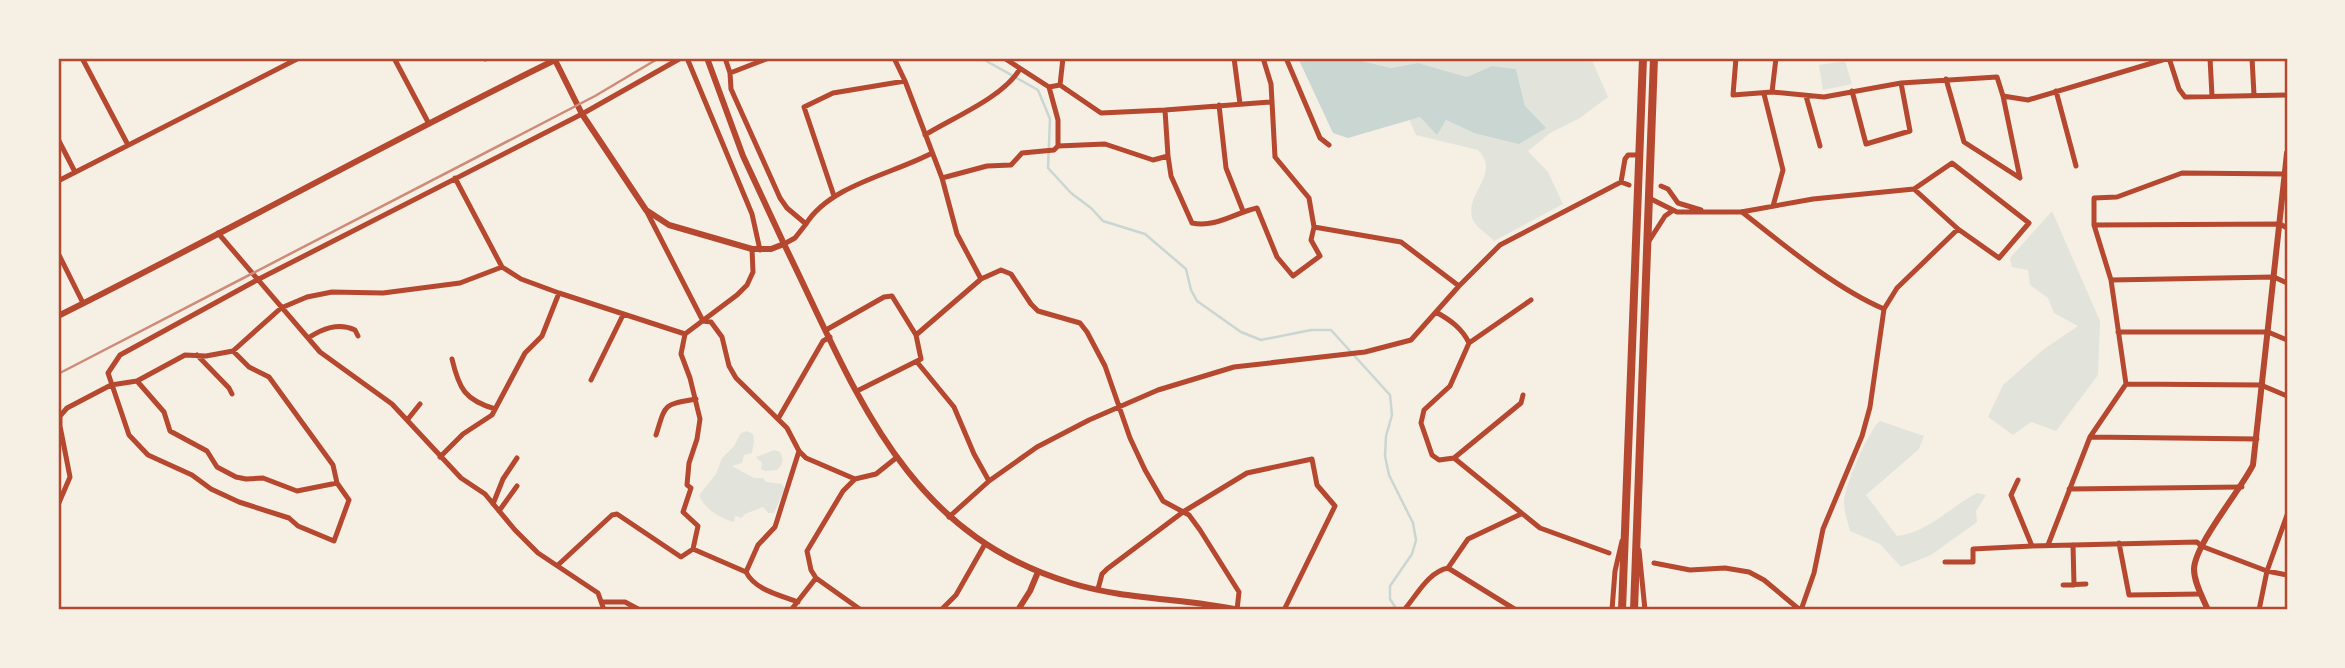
<svg xmlns="http://www.w3.org/2000/svg" width="2345" height="668" font-family="'Times New Roman',serif">
  <style>
    .green { fill: #e2e4dc }
    .water { fill: #c9d6d2 }
    .lines { fill: none; stroke-linecap: round; stroke-linejoin: round }
    .stream { stroke: #c9d6d2; stroke-width: 2.5 }
    .minor { stroke: #b5482f; stroke-width: 5 }
    .tertiary { stroke: #b5482f; stroke-width: 6 }
    .primary { stroke: #b5482f; stroke-width: 8 }
    .rail { stroke: #cf8b77; stroke-width: 2.5 }
    .neatline { fill: none; stroke: #b5482f; stroke-width: 2.5 }
  </style>
  <rect width="100%" height="100%" fill="#f6efe4"/>
  <path class="green" d="M1349,58H1591L1608,97L1580,118L1550,133L1528,151L1548,172L1563,204L1494,241C1489,235 1477,228 1474,222C1460,196 1503,175 1478,150L1416,135L1409,119L1420,117L1437,134L1446,120L1474,133L1525,106L1516,69L1492,66L1467,77L1418,63L1391,68Z
    M1845,61L1852,84L1823,90L1819,65Z
    M2052,211L2100,321L2098,375L2056,431L2031,422L2013,435L1988,417L2003,385L2044,349L2078,326L2054,313L2048,298L2030,285L2028,270L2012,267L2010,258Z
    M1880,421L1924,436L1919,449L1866,495L1897,536C1929,532 1950,507 1977,493L1986,495L1976,511L1977,522L1931,555L1901,567L1880,544L1850,531C1848,523 1844,512 1844,504C1843,489 1869,429 1880,421Z
    M747,431L753,434L754,441L752,453L744,455L742,463L732,466L754,478H763L766,482L782,484L785,489L774,513H768L763,507L745,514L742,518L735,516L734,522C721,519 703,508 699,495L716,474L722,458L734,446L741,433Z
    M774,450L780,452C784,460 783,464 777,470L765,471L761,469L762,463L756,457Z"/>
  <path class="water" d="M1298,58H1349L1391,68L1418,63L1467,77L1492,66L1516,69L1525,106L1546,128L1519,144L1474,133L1446,120L1437,135L1420,117L1348,138L1333,133Z"/>
  <g class="lines">
    <path class="stream" d="M981,58L1038,90L1050,119L1048,168L1071,193L1091,208L1103,221L1145,234L1186,269L1191,290L1197,301L1241,332L1261,340L1311,330H1331L1390,395L1392,415L1386,436L1385,456L1389,475L1413,523L1416,540L1412,554L1390,586V599L1397,610"/>
    <path class="minor" d="M82,58L128,145
      M394,58L428,122
      M687,58L752,214L760,250
      M725,58L730,73L731,89L780,198L787,208L806,224L795,238L784,244
      M894,58L905,81L942,178L957,234L981,279
      M1004,58L1049,87
      M1234,58L1240,104
      M1286,58L1320,138L1329,145
      M1736,58L1733,95L1772,92L1824,97L1901,83L1997,77L2003,96L2028,100L2169,58
      M2169,58L2179,89L2185,97L2287,95
      M2210,58L2212,96
      M2252,58L2254,95
      M485,59L487,58
      M730,73L769,58
      M1946,79L1964,142L2020,178L2003,96
      M1060,85L1101,113L1165,110
      M1852,91L1866,144L1910,131L1901,83
      M2056,91L2076,166
      M1772,92L1776,58
      M1764,94L1783,170L1773,206
      M1806,96L1820,146
      M1219,105L1226,168L1243,211
      M925,135C954,117 1002,98 1020,69
      M58,139L75,172
      M1058,146V120L1049,87L1060,85L1063,58
      M1168,156L1165,110L1270,102
      M455,178L502,267L521,279L559,293L685,334
      M942,178L987,166L1011,165L1022,153L1054,150L1058,146L1105,144L1153,160L1168,156L1171,176L1192,223C1216,228 1234,213 1257,208L1277,257L1293,276L1320,256L1311,240L1314,227L1309,198L1275,157L1271,84L1263,58
      M58,181L299,58
      M1621,182L1625,159L1628,155H1639
      M1661,186L1668,189L1678,203L1701,210
      M834,196L804,107L833,93L905,81
      M1649,198L1677,212H1741L1813,199L1914,189L1952,163L2029,223L1999,258L1958,229L1914,189
      M647,212L703,321L711,322L722,337L729,366L736,378L787,428L799,451L806,458L855,479
      M1742,212C1784,245 1835,288 1884,309
      M806,224C830,185 893,174 932,153
      M2094,225L2280,224L2287,228
      M1314,227L1401,242L1459,286
      M218,233L320,352L392,404L461,478L485,494L515,530L538,553L598,593L604,610
      M1649,241L1665,216L1672,211
      M58,253L83,303
      M2111,280L2274,277L2287,283
      M1436,312C1450,320 1462,328 1469,343L1450,386L1424,410L1421,423L1432,455L1439,460L1454,458L1540,528L1609,553
      M826,330L884,297L892,296L916,335
      M2118,332H2268L2287,340
      M308,338C322,329 338,322 355,330L358,336
      M1469,343L1531,300
      M197,355L229,388L232,394
      M452,359C459,389 465,400 495,409
      M917,362L954,407L974,454L989,481
      M591,380L623,315
      M137,381L164,412L170,431L207,451L217,467L236,477L246,479L263,478L297,491L337,483L333,465L269,377L249,367L233,351
      M2126,384L2261,385L2287,396
      M857,391L921,359L916,335L981,279L1001,270L1011,274L1031,304L1038,311L1080,323L1087,332L1105,366L1130,438L1145,470L1163,501L1189,515L1200,530L1239,592L1237,610
      M408,419L420,404
      M778,419L823,341L830,337
      M656,435C666,403 663,405 696,399
      M2090,437L2257,439
      M440,457L463,434L492,415L525,353L542,336L559,293
      M1454,458L1521,403L1523,395
      M2018,480L2011,495L2032,546
      M337,483L349,500L334,541L298,526L289,518L239,502L211,489L192,475L148,455L129,435L108,373L120,355L257,280L582,114L681,58
      M2069,489L2242,487
      M493,504L503,479L517,458
      M58,505L70,477L60,426V416L67,408L111,385L137,381L185,355L206,356L233,351L281,308L307,297L332,292L383,293L460,283L502,267
      M499,511L517,486
      M949,517L989,481L1037,447L1089,420L1158,390L1234,367L1365,352L1411,340L1459,286L1500,245L1621,182L1629,185
      M2119,543L2129,595L2201,594
      M2048,545L2090,437L2126,384L2111,280L2094,225V198L2117,197L2182,173L2286,174
      M2073,545L2074,585
      M693,549L746,572C755,590 780,595 798,602
      M1639,550L1645,610
      M1945,562H1973V549L2032,546L2197,542L2201,546L2267,571L2287,575
      M1654,563L1690,570L1725,568L1749,572L1764,580L1800,610
      M558,565L612,515L617,514L681,557L693,549L698,526L683,512L691,488L687,485L689,463L697,439L700,419L690,378L681,354L685,334L737,295L747,285L753,272L752,249
      M1448,568L1516,610
      M746,572L758,545L775,527L799,451
      M2063,585L2086,584
      M1098,589L1102,574L1107,569L1183,512L1247,473L1312,459L1317,485L1335,506L1284,610
      M603,602H625L640,610
      M791,610L816,578
      M861,610L816,578L811,570L807,551L843,491L855,479L876,474L896,458
      M941,610L956,595L985,544
      M1404,610C1417,595 1428,572 1448,568L1468,539L1521,514
      M1612,610L1615,571L1622,541
      M1801,610L1814,573L1823,529L1862,436L1870,407L1884,309L1897,288L1958,229
      M2259,610L2267,571L2287,515"/>
    <path class="tertiary" d="M554,58L582,114L646,210L669,225L752,249H771L784,244C855,388 902,532 1071,583C1125,600 1184,598 1239,610
      M707,58L743,156L784,244
      M58,316C225,233 387,142 555,60
      M1018,610L1030,591L1038,572
      M2208,610C2203,598 2194,583 2194,569C2195,544 2240,491 2253,465L2287,153"/>
    <path class="primary" d="M1622,610L1643,58
      M1634,610L1654,58"/>
    <path class="rail" d="M58,374L595,96L659,58"/>
  </g>
  <rect width="2345" height="668" fill="none" stroke="#f6efe4" stroke-width="119"/>
  <rect x="60" y="60" width="2226" height="548" class="neatline"/>
</svg>
